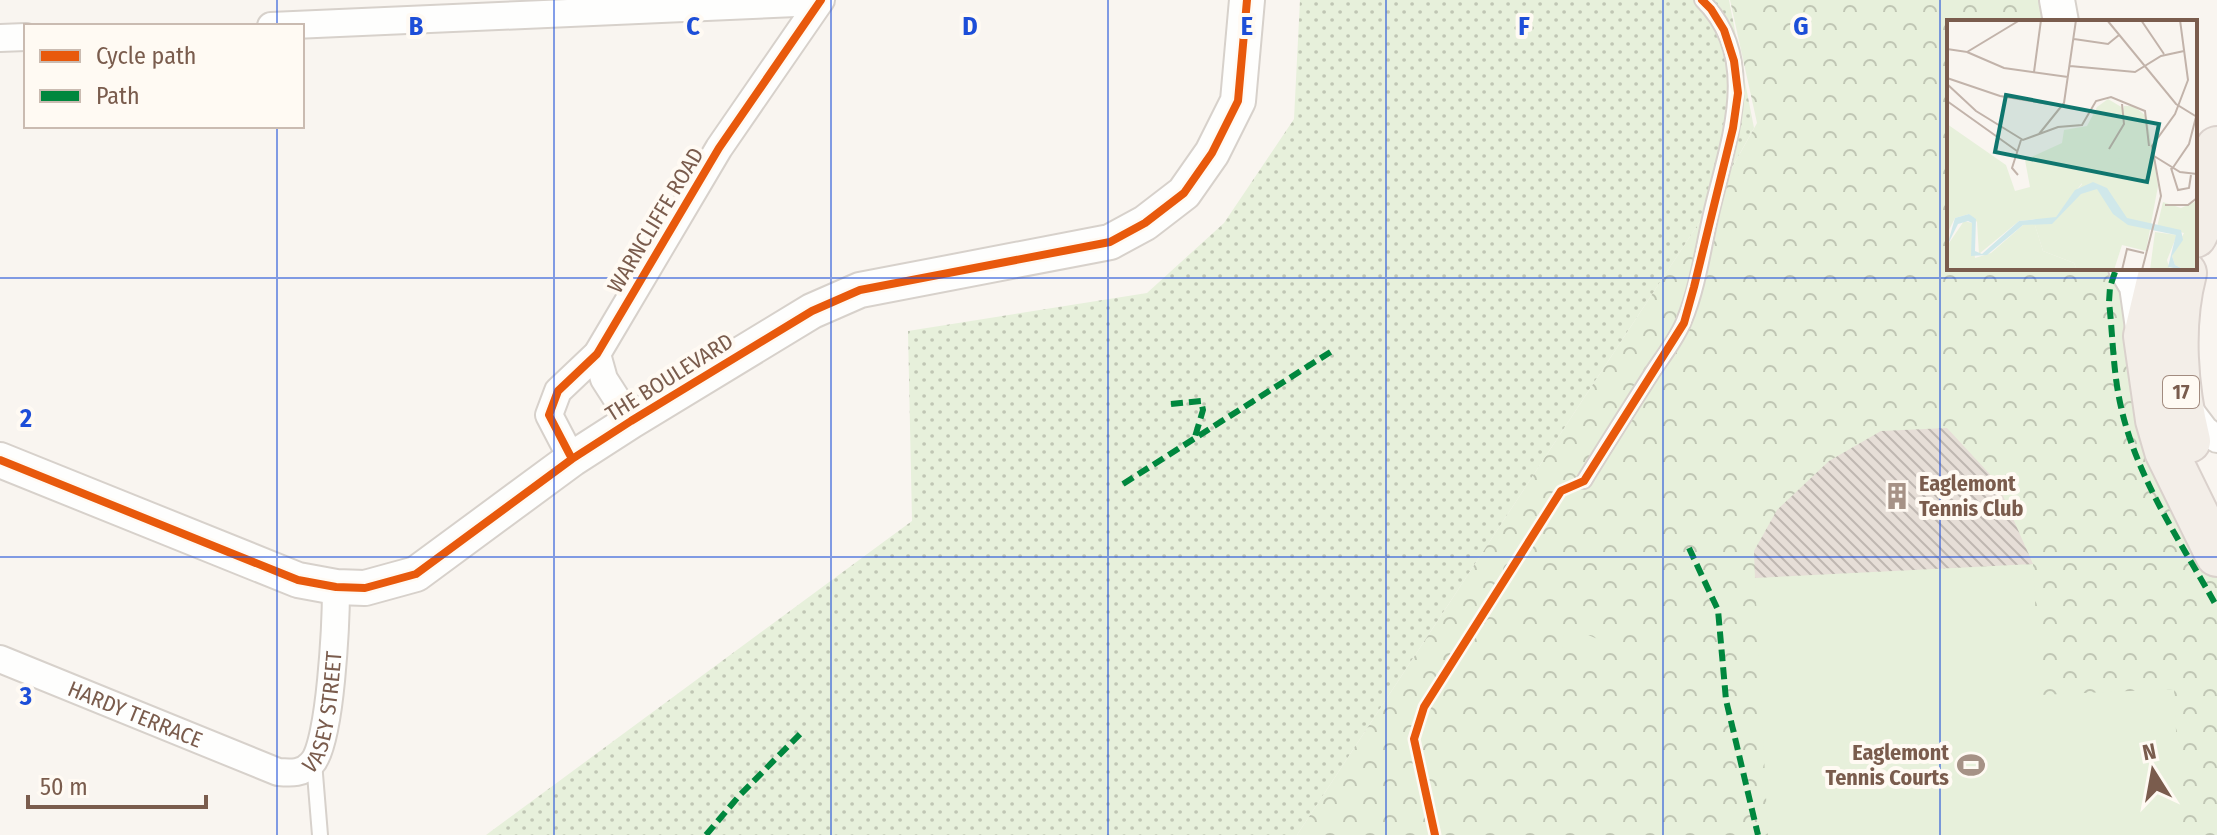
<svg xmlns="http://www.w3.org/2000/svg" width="2217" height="835" font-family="'Fira Sans Condensed',sans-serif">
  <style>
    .grass { fill: url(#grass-dots) }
    .park { fill: url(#park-crowns) }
    .garden { fill: #e7f0db }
    .building { fill: url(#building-back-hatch) }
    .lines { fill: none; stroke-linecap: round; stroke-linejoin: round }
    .service-casing { stroke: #d7d1cb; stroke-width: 18 }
    .minor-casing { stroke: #d7d1cb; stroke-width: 30 }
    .tertiary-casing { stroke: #d7d1cb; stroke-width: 38 }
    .primary-casing { stroke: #dad1cc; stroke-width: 46 }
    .service { stroke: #fefefd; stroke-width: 14 }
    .minor { stroke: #fefefd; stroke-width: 26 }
    .tertiary { stroke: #fefefd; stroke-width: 34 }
    .primary { stroke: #f3eee8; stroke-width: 42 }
    .quiet { stroke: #00873e; stroke-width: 6; stroke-dasharray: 12 6; stroke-linecap: butt }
    .cycleway-casing { stroke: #fffaf3; stroke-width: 13 }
    .cycleway { stroke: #e8590c; stroke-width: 8 }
    .grid { fill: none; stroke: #1d4ed8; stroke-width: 2; stroke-opacity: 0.55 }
    .labels { text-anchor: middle; stroke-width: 8; stroke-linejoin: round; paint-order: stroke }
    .shield { fill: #fffaf3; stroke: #a28b7f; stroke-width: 2 }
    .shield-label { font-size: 20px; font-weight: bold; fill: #7a5c4d }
    .street-label { font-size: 22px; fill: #7a5c4d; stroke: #fffaf3 }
    .poi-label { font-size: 22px; font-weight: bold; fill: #7a5c4d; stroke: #fffaf3; text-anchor: start }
    .inset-road { fill: none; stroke: #c2b3aa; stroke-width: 2 }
    .view { fill: #0f766e; fill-opacity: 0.15; stroke: #0f766e; stroke-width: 4 }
    .inset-edge { fill: none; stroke: #7a5c4d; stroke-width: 4 }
    .grid-label { font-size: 26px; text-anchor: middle; font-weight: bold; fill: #1d4ed8; stroke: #fffaf3; stroke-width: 8; stroke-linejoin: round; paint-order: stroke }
  </style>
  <defs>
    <pattern id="grass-dots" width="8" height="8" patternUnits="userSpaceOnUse" patternTransform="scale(2)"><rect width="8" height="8" fill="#e7f0db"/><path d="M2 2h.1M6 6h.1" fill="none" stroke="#c0c6b4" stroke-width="1.8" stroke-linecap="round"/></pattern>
    <pattern id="park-crowns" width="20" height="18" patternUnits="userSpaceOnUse" patternTransform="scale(2)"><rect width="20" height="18" fill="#e7f0db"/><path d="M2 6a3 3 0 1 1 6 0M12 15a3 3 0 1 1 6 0" fill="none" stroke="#c0c6b4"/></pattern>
    <pattern id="building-back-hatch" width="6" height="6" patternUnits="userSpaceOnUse" patternTransform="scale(2)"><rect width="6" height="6" fill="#e6ded7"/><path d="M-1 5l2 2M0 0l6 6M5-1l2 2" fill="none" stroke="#bfb7b1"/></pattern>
  </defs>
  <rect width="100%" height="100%" fill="#f9f5f0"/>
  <path class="grass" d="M1300,0H1729L1754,128L1714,200L1297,835H486L912,521L908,331L1147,293L1224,223L1294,119Z"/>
  <path class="park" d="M1730,0H2042L2047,22H1949V268H2109L2149,323L2217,557V835H1297L1714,200L1757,123Z"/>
  <path class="garden" d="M2033,564L2040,695L2174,689L2181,835H1768L1755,578Z
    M1567,626L1600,640L1593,660L1560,646Z"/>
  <path class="building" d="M1947,428L1997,482L2033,564L1755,578L1754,551L1777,510L1829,461L1881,431Z"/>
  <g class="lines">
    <g class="service-casing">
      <path id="service" d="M1584,481C1606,445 1629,409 1652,373C1663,356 1677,339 1684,321C1698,287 1703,249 1711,214C1727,144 1762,59 1702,0
        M314,762L320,835"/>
    </g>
    <g class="minor-casing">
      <g id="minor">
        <path d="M271,26L819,2"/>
        <path d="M0,38L26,37"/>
        <path d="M597,354L604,379L631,421"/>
        <path d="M2186,405L2205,430L2217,439"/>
        <path d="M572,459L549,415L558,391L597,354L719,148L821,0"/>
        <path id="s1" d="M0,659L278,772C291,773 303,774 312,763C331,743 336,619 336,587"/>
      </g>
    </g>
    <g class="tertiary-casing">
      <path id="tertiary" d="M2057,0L2061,22
        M2126,268L2137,286L2143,328
        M0,460L298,580L336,587L365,588L416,574L572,459L631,421L812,311L860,290L1110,242L1145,223L1184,193L1212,153L1238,101L1247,0"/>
    </g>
    <g class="primary-casing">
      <path id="primary" d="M2195,188L2217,148
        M2195,236L2217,192
        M2161,268L2145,336L2157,420L2166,451L2217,555
        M2185,273C2171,326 2176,388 2189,441"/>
    </g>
    <use href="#service" class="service"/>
    <use href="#minor" class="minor"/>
    <use href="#tertiary" class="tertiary"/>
    <use href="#primary" class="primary"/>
    <path class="quiet" d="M2115,272L2110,287L2109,302C2113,337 2113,373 2121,407C2137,479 2182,544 2217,607
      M1171,404L1201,401L1203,410L1194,440
      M1123,484L1332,351
      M1689,548L1718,610L1726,700L1758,835
      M706,835L739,796L802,732"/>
    <g class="cycleway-casing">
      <path id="cycleway" d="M572,459L549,415L558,391L597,354L719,148L821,0
        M0,460L298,580L336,587L365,588L416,574L572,459L631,421L812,311L860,290L1110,242L1145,223L1184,193L1212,153L1238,101L1247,0
        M1435,835L1414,739L1424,707L1561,491L1584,481L1684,323L1694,287L1733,128L1738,93L1734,61L1724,30L1711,9L1702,0"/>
    </g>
    <use href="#cycleway" class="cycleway"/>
  </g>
  <path class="grid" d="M277,0V26M554,0V835M831,0V835M1108,0V835M1386,0V835M1663,0V835M1940,0V835M277,126V835M0,278H2217M0,557H2217"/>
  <defs>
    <g id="building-bare" transform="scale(2.16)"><path d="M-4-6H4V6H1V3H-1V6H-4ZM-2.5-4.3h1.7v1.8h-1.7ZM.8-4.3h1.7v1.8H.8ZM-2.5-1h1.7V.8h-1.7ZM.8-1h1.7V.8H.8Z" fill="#a69286" stroke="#fffaf3" stroke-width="2.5" paint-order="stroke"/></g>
    <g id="stadium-bare" transform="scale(2.16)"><path d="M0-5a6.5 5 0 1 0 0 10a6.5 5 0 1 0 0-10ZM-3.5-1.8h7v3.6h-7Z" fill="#a69286" stroke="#fffaf3" stroke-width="2.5" paint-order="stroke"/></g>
  </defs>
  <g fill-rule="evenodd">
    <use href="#building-bare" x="1897" y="496"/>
    <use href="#stadium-bare" x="1971" y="765"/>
  </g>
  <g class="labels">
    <rect class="shield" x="2163" y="376" width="36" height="32" rx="6"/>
    <g class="shield-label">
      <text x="2181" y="399">17</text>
    </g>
    <g class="street-label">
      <text transform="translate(655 220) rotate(-59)" y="8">WARNCLIFFE ROAD</text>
      <text transform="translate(669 377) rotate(-32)" y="8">THE BOULEVARD</text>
      <text dy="8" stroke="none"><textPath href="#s1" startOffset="390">VASEY STREET</textPath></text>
      <text dy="8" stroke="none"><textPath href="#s1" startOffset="146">HARDY TERRACE</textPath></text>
    </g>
    <g class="poi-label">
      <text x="1919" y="491">Eaglemont<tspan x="1919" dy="25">Tennis Club</tspan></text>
      <text x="1949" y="760" text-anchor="end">Eaglemont<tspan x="1949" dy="25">Tennis Courts</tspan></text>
    </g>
  </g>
  <g transform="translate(1947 20)">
    <rect width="250" height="250" fill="#f9f5f0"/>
    <path d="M161,79L176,88L178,107L109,197L72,201L32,234L30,202L22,194L8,198L0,214V104L59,145L68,171L83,167L78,140L115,123L117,110L140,106L150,87ZM17,201L25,203L28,238L44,233L76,205L87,202L96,231L127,243L130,250H0V226Z" fill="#e7f0db"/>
    <path d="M177,86H187L200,97L211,166L199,231L175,225L167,250H130L127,243L96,231L87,202L89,197H109L135,164L133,153L174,111ZM250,181V250H238L228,245L225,236L237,213L210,207L216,182L234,188ZM208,212L230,215L220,240L223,250H203Z" fill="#e7f0db"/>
    <path d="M172,138L191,141L190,150L199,151L198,161L169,157Z" fill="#e7f0db"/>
    <path d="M146,162L160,168L180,198L234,210L236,220L225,236L228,245L238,250L221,247L229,215L181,205L166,194L150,169L134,174L105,204L76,205L40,235L24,236L25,203L21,201L11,204L0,226L8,198L22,194L29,199L28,231L35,234L72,201L109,197L128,170Z" fill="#d0e8ea"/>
    <path class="inset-road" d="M160,0L229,84L250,97M194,0L217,34M127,19L161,24L172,15M0,29L20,32L73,0M20,32L57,48L121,57M123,46L188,52L214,36L237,31M87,52L94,0M0,58L53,76L115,86M0,64L29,91L76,120L111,107L135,105L149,81L164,77L198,91L202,126M0,81L70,131M92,114L117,83L129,0M162,129L177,104L175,84M207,136L233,152L250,154M224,148L231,170L242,168L244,155M225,149L242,124L249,97M71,155L65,148L74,120M218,185H241L250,178M175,250L180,229L197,233M195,250L214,176L205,126L228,94L241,60L233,0"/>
    <path class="view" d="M59,75L212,104L200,162L48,132Z"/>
    <rect width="250" height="250" class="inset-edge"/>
  </g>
  <g class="grid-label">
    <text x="416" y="35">B</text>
    <text x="693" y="35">C</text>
    <text x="970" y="35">D</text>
    <text x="1247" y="35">E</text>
    <text x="1524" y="35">F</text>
    <text x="1801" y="35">G</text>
    <text x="26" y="427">2</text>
    <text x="26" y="705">3</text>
  </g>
  <rect x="24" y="24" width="280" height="104" fill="#fffaf3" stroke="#cabbb1" stroke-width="2"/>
  <rect x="40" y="50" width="40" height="12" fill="#e8590c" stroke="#cabbb1" stroke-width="2"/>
  <text x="96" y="64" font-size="24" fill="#7a5c4d">Cycle path</text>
  <rect x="40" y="90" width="40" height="12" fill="#00873e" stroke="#cabbb1" stroke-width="2"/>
  <text x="96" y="104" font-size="24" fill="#7a5c4d">Path</text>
  <g transform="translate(2153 771) rotate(349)" stroke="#fffaf3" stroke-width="6" paint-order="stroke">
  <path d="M0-6L14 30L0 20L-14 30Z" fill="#7a5c4d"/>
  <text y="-12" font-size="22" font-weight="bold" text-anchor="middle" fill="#7a5c4d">N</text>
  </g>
  <path d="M28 795v12h178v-12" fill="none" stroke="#7a5c4d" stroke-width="4"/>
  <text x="40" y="795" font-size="24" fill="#7a5c4d" stroke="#fffaf3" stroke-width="6" paint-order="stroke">50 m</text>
</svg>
